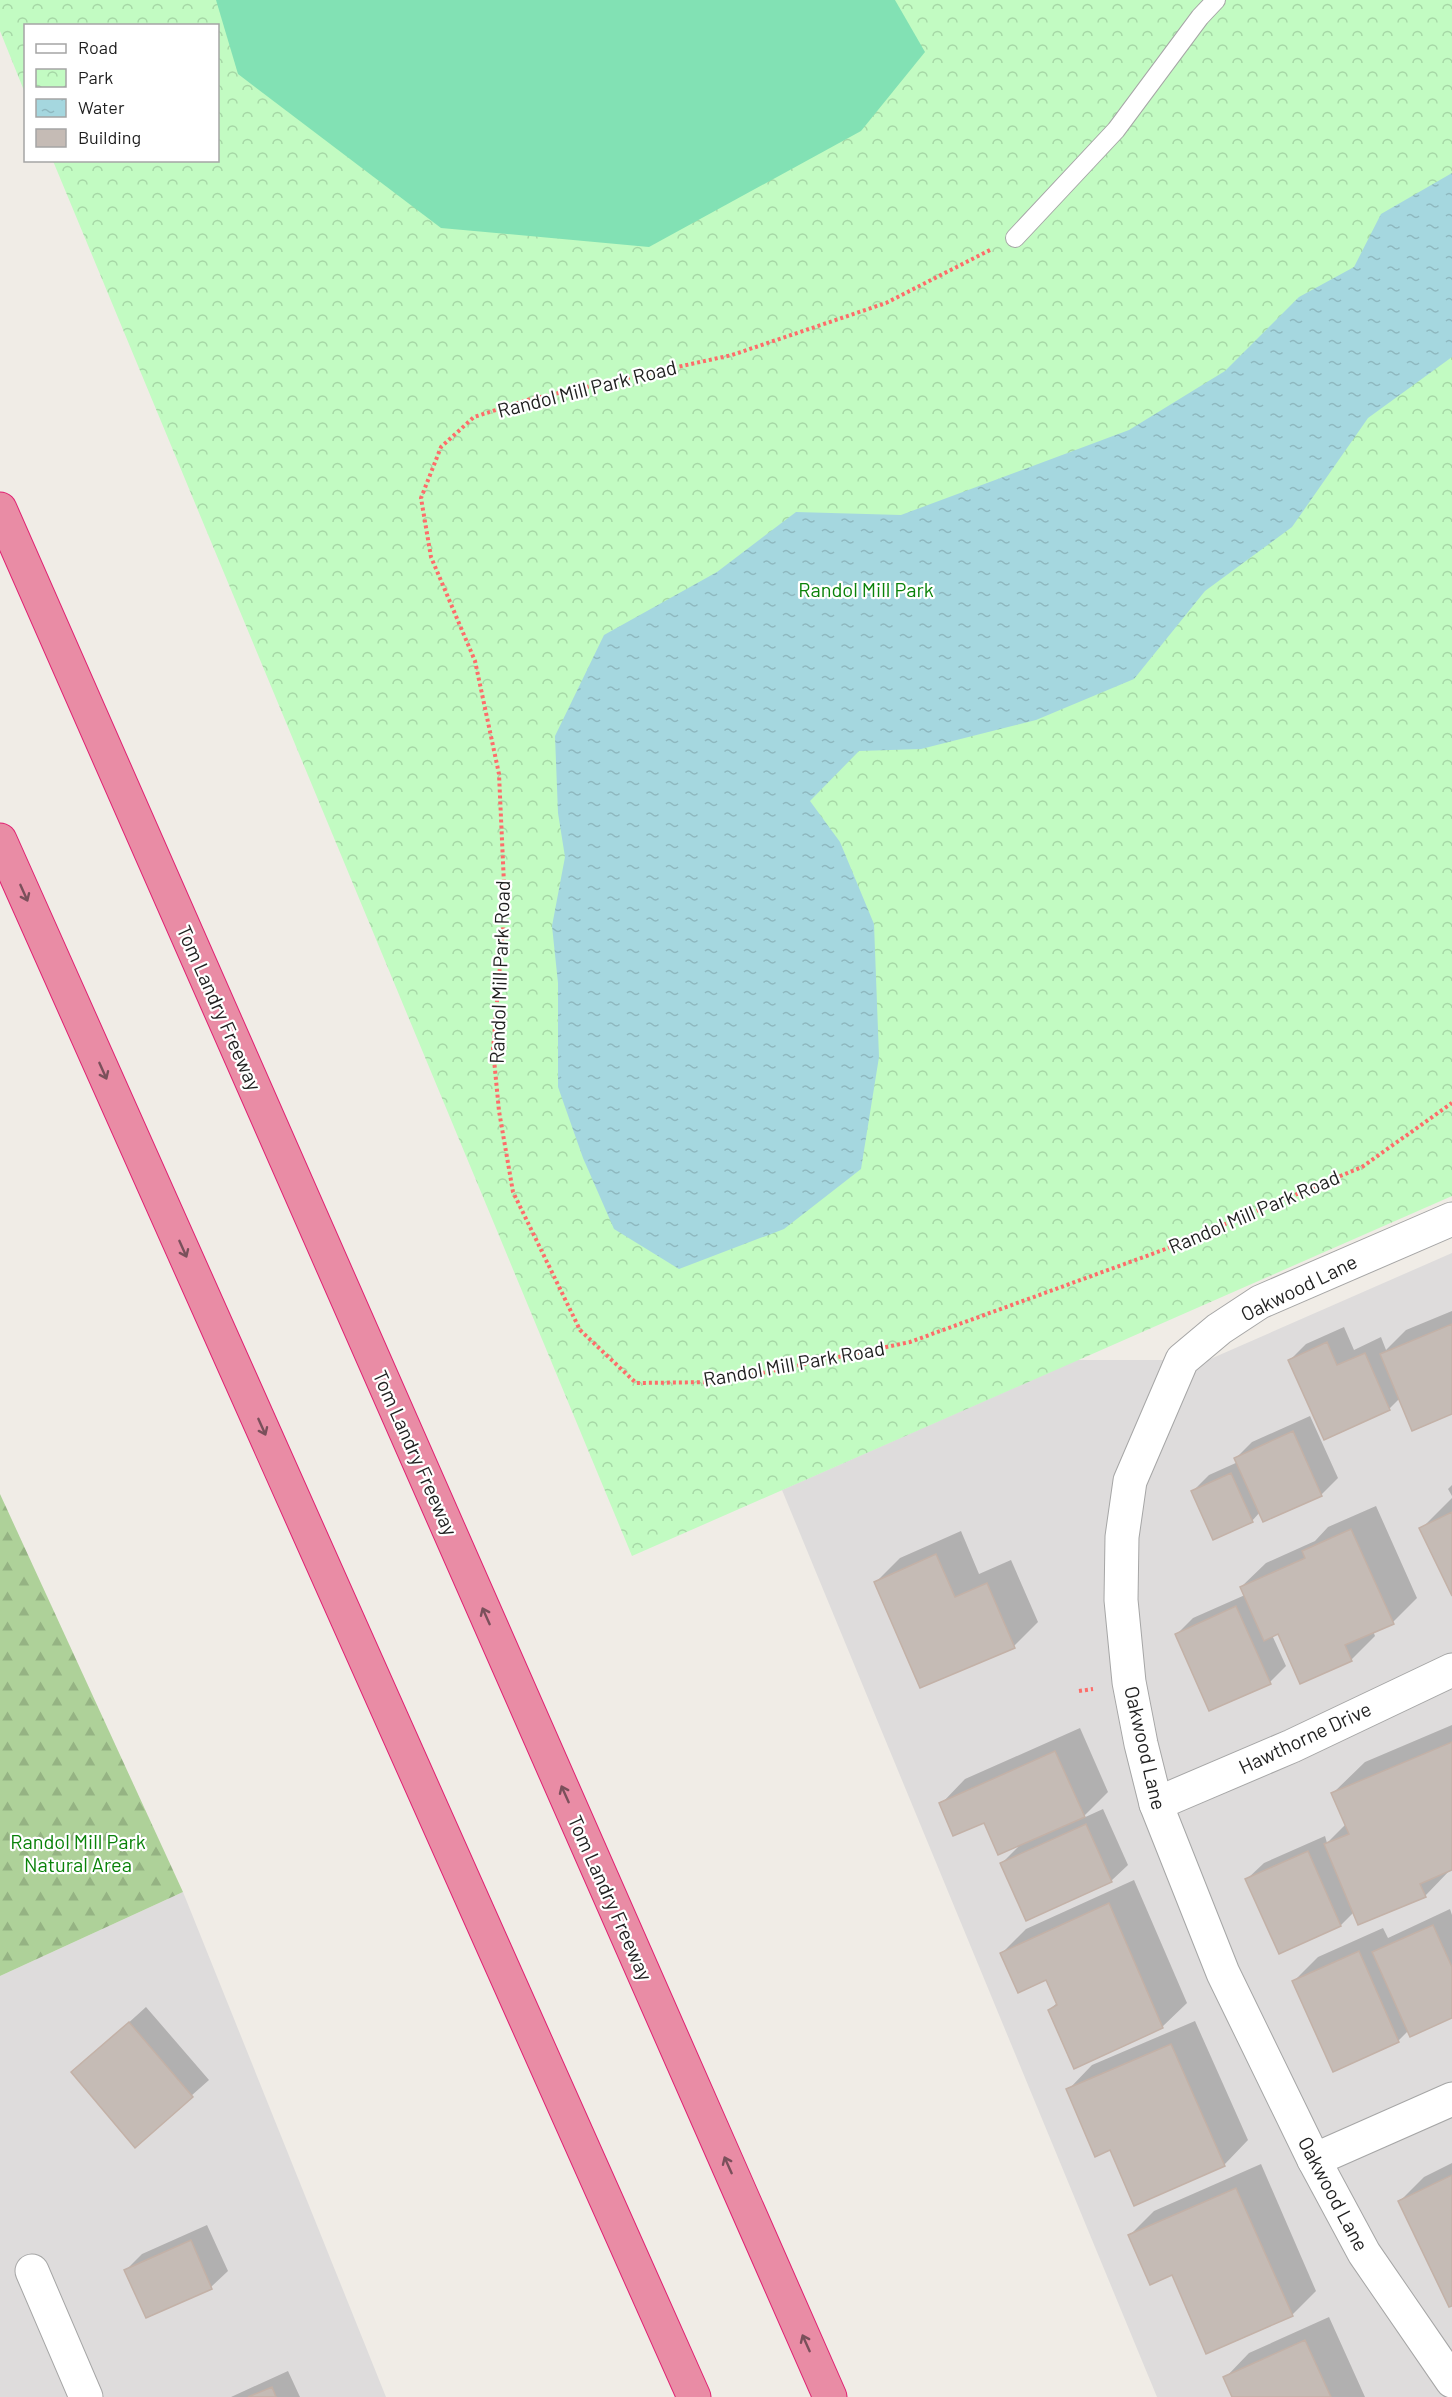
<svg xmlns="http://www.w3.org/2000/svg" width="1452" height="2397" font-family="Barlow,sans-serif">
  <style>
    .residential { fill: #dedcdc }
    .forest { fill: url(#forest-firs) }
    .park { fill: url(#park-crowns) }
    .pitch { fill: #82e1b4 }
    .water { fill: url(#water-ripples) }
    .shadow { fill: #0003 }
    .building { fill: #c5bbb5; stroke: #c3b1a7; stroke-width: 1.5 }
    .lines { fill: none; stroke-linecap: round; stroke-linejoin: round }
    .service-casing { stroke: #a6a6a6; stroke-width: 20 }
    .minor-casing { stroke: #a6a6a6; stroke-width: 35 }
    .tertiary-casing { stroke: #a6a6a6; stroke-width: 35 }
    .motorway-casing { stroke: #e02172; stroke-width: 35 }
    .path { stroke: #fd6d6a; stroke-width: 4; stroke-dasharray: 3 3; stroke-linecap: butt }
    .service { stroke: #fff; stroke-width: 18 }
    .minor { stroke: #fff; stroke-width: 33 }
    .tertiary { stroke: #fff; stroke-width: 33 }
    .motorway { stroke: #e98ca5; stroke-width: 33 }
    .oneway { stroke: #7a505b }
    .labels { text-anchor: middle; stroke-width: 4.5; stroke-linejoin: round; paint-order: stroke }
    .street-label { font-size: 20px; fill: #1f1f1f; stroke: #fff }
    .park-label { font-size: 20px; fill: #098209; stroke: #fff }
  </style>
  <defs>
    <pattern id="forest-firs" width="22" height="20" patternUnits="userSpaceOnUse" patternTransform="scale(1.5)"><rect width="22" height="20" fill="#aed199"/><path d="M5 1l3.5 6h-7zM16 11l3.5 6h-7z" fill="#95b383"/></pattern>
    <pattern id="park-crowns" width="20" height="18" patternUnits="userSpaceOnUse" patternTransform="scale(1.5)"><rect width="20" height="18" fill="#c2fbc2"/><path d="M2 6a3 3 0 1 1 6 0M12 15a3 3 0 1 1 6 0" fill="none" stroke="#a6d7a6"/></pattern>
    <pattern id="water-ripples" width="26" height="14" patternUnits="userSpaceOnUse" patternTransform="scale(1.5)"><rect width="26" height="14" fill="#a5d7df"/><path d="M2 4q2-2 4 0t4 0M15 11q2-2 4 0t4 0" fill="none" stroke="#8eb8bf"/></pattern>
  </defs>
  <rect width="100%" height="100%" fill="#f0ece6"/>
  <path class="residential" d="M1452,1253V2397H1157L782,1490L1077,1360H1208Z
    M183,1892L386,2397H0V1976Z"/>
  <path class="forest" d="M0,1494L183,1892L0,1976Z"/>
  <path class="park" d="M0,0H1452V1196L632,1556L53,161L218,160V26H26L25,93L0,31Z"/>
  <path class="pitch" d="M216,0H895L925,52L861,131L649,247L441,228L238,74Z"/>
  <path class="water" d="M1452,173V357L1368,418L1292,527L1205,591L1134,679L1036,720L921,749L859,751L810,801L840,842L874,924L879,1057L861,1169L784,1229L679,1269L614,1229L583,1158L558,1087V983L552,926L565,857L558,813L555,736L604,635L717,572L796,512L901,515L1129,430L1225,371L1299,297L1354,267L1381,214Z"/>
  <path class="shadow" d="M1452,1311V1413L1400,1398L1389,1409L1290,1360L1306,1344L1344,1327L1354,1350L1381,1337L1386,1350L1406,1330Z
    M1310,1416L1338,1478L1321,1495L1260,1512L1252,1521L1193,1491L1209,1475L1238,1462L1236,1458L1252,1442Z
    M1452,1485V1496L1448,1489Z
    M1452,1498V1592L1421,1529Z
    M1376,1506L1417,1598L1393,1622L1373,1631L1375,1636L1351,1660L1279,1632L1272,1635L1286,1666L1270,1682L1177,1634L1193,1618L1245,1595L1241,1587L1266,1563L1315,1541L1328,1527Z
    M961,1531L979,1574L1011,1560L1038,1622L1014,1646L876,1582L900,1558Z
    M1452,1725V1868L1425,1896L1354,1912L1341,1925L1280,1952L1247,1879L1264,1863L1325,1836L1327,1843L1346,1824L1333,1793L1365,1762Z
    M1080,1728L1108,1792L1081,1819L1103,1809L1128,1865L1111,1881L1002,1863L1021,1844L984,1821L941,1804L965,1779Z
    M1134,1880L1187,2003L1162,2027L1049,2010L1057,2003L1046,1978L1002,1953L1026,1929Z
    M1450,1909L1452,1915V2017L1408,2031L1398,2041L1294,1981L1318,1957L1383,1928L1388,1938Z
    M146,2007L209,2080L136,2145L73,2073Z
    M1195,2021L1248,2140L1224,2165L1111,2148L1068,2090L1092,2065Z
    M1452,2163V2304L1400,2201L1424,2177Z
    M1261,2164L1316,2291L1292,2315L1173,2273L1130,2235L1154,2211Z
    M207,2225L228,2271L211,2287L126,2270L142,2254Z
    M1329,2317L1365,2397H1233L1225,2378L1249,2353Z
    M288,2371L300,2397H231Z"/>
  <path class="building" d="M1452,1324V1414L1412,1431L1380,1354Z
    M1327,1342L1337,1365L1365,1353L1390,1410L1324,1440L1288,1360Z
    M1293,1431L1322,1496L1263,1522L1234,1458Z
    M1231,1473L1253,1522L1213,1540L1191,1491Z
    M1452,1512V1596L1419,1528Z
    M1351,1529L1394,1624L1345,1645L1352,1661L1300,1684L1278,1634L1264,1641L1240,1587L1305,1558L1302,1551Z
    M936,1554L955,1597L987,1583L1015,1648L920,1688L874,1582Z
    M1236,1606L1271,1684L1209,1711L1175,1634Z
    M1452,1742V1870L1420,1884L1426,1897L1358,1925L1324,1844L1349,1834L1331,1793Z
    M1055,1751L1085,1817L998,1855L984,1823L953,1836L939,1803Z
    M1086,1824L1112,1882L1026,1921L1000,1863Z
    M1308,1851L1341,1926L1279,1954L1245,1879Z
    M1109,1903L1163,2028L1074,2069L1048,2010L1057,2005L1046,1980L1018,1993L1000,1953Z
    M1433,1925L1452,1967V2018L1410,2037L1372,1952Z
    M1359,1951L1399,2042L1333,2072L1292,1981Z
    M129,2022L193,2097L135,2148L71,2072Z
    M1171,2044L1225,2166L1134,2206L1110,2150L1095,2157L1066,2089Z
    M1452,2175V2306L1449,2307L1398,2201Z
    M1236,2188L1293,2316L1206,2354L1172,2275L1150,2285L1128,2235Z
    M191,2240L212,2289L146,2318L124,2270Z
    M1305,2340L1331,2397H1232L1223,2377Z
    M272,2387L276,2397H248Z"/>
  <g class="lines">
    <g class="service-casing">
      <path id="service" d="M1015,238L1116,130L1200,17L1216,0"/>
    </g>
    <g class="minor-casing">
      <path id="minor" d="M1156,1804L1292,1746L1452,1670
        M1314,2160L1452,2099
        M32,2271L86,2397"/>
    </g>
    <g class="tertiary-casing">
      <path id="tertiary" d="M1452,1219L1260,1302L1219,1329L1182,1360L1130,1481L1122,1537L1121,1600L1129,1682L1141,1744L1156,1804L1223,1973L1314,2160L1364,2253L1452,2381"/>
    </g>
    <g class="motorway-casing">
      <path id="motorway" d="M0,509L830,2397
        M0,840L694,2397"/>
    </g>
    <path class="path" d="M990,250L886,303L732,355L527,400L474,417L441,447L421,498L431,557L475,661L499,774L505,906L493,1049L499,1111L513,1192L580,1330L636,1383L719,1382L910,1342L1163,1250L1362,1167L1452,1103
      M1079,1691L1093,1689"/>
    <use href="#service" class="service"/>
    <use href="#minor" class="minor"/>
    <use href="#tertiary" class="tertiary"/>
    <use href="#motorway" class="motorway"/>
  </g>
  <defs><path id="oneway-shaft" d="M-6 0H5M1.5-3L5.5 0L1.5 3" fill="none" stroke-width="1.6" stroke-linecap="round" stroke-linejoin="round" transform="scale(1.5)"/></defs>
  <g class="oneway">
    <use href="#oneway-shaft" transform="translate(24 893) rotate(66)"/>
    <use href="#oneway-shaft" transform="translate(103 1071) rotate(66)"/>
    <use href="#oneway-shaft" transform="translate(183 1249) rotate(66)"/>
    <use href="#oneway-shaft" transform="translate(262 1427) rotate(66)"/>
    <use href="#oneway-shaft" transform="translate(486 1616) rotate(-114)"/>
    <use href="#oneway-shaft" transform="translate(565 1794) rotate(-114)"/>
    <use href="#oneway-shaft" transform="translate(728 2165) rotate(-114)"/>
    <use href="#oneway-shaft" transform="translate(806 2343) rotate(-114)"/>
  </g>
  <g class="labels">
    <g class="street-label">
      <text transform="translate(587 389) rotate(-14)" y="7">Randol Mill Park Road</text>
      <text transform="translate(500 972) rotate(-88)" y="7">Randol Mill Park Road</text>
      <text transform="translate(219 1008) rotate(66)" y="7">Tom Landry Freeway</text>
      <text transform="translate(1254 1212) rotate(-23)" y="7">Randol Mill Park Road</text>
      <text transform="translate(1299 1288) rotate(-26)" y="7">Oakwood Lane</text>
      <text transform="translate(794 1364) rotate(-10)" y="7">Randol Mill Park Road</text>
      <text transform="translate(415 1453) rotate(66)" y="7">Tom Landry Freeway</text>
      <text transform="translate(1305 1738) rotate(-25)" y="7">Hawthorne Drive</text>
      <text transform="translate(1145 1748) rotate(77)" y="7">Oakwood Lane</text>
      <text transform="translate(610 1898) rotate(66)" y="7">Tom Landry Freeway</text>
      <text transform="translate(1333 2194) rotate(62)" y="7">Oakwood Lane</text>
    </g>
    <g class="park-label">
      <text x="866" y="597">Randol Mill Park</text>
      <text x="78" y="1849">Randol Mill Park<tspan x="78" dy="23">Natural Area</tspan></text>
    </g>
  </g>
  <rect x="24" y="24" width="195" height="138" fill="#ffffff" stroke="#a5a5a5" stroke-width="1.5"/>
  <rect x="36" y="44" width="30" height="9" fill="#ffffff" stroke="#a5a5a5" stroke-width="1.5"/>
  <text x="78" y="54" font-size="18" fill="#1f1f1f">Road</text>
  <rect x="36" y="69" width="30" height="18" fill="url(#park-crowns)" stroke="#a5a5a5" stroke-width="1.5"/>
  <text x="78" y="84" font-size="18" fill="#1f1f1f">Park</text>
  <rect x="36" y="99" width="30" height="18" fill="url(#water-ripples)" stroke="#a5a5a5" stroke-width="1.5"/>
  <text x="78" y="114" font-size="18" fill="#1f1f1f">Water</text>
  <rect x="36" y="129" width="30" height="18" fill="#c5bbb5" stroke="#a5a5a5" stroke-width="1.5"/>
  <text x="78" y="144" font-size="18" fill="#1f1f1f">Building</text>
</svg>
